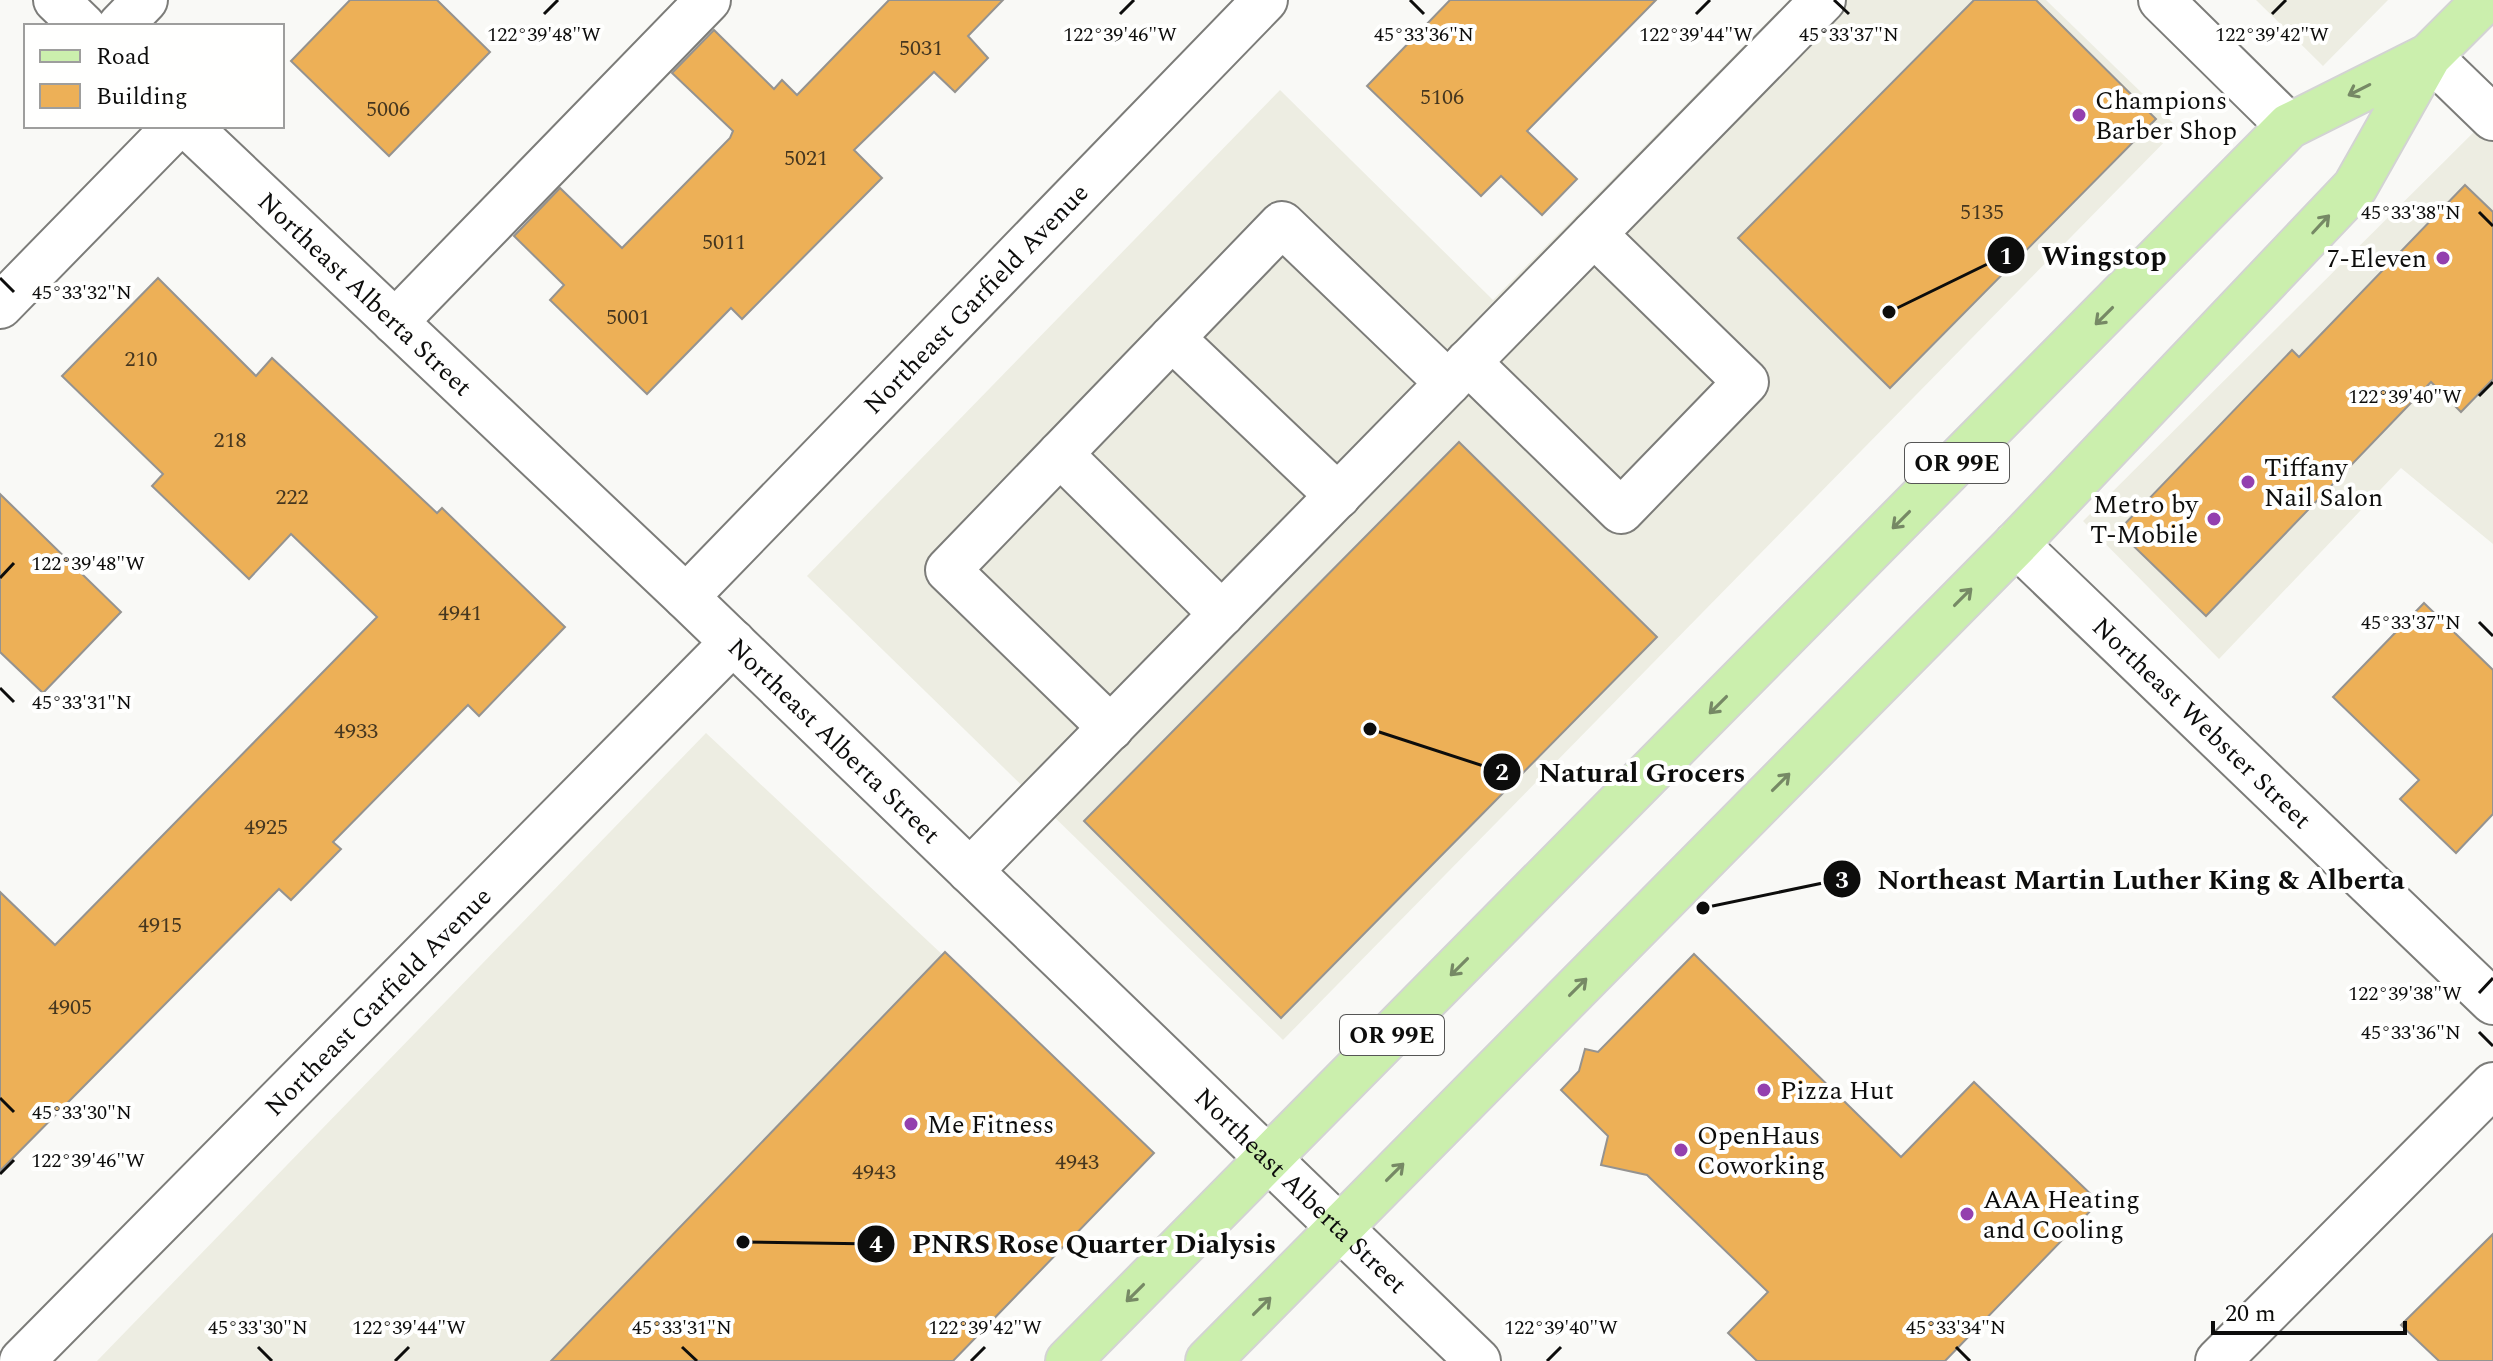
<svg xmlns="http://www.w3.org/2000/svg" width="2493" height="1361" font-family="Spectral,serif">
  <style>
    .built { fill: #edede2 }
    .building { fill: #edb057; stroke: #959390; stroke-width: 2 }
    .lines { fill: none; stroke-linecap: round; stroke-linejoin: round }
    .minor-casing { stroke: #7c7c79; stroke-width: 48 }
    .major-casing { stroke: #d3d3d3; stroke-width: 48 }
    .minor { stroke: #fff; stroke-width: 44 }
    .major { stroke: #cbefad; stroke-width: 44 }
    .oneway { stroke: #768965 }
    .ticks { fill: none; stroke: #0d0d0c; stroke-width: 3 }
    .poi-dot { fill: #9440ae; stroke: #fffffe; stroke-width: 3 }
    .labels { text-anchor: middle; stroke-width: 8; stroke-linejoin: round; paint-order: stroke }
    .number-label { font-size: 22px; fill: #45361f }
    .shield { fill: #fffffe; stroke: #565655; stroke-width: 2 }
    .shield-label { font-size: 24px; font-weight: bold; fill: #0d0d0c }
    .poi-label { font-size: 26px; fill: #0d0d0c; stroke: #fffffe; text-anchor: start }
    .street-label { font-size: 26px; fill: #0d0d0c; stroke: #fffffe }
    .ticks-label { font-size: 20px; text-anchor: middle; fill: #0d0d0c; stroke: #fffffe; stroke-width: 8; stroke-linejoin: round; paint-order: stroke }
    .leader { fill: none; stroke: #0d0d0c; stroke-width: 3 }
    .callout-dot { fill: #0d0d0c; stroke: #fffffe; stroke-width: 3 }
    .mark-label { font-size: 24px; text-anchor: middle; font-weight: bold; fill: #fff }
    .callout-label { font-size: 28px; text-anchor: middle; font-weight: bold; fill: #0d0d0c; stroke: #fffffe; stroke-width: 8; stroke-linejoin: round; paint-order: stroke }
  </style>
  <rect width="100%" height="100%" fill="#f9f9f6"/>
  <path class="built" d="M1789,0H2046L2178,128L1283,1040L807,576L1280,90L1493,300Z
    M2256,0H2388L2323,66Z
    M2493,113V544L2401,468L2219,659L2083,521Z
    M706,733L1154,1153L953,1361H97Z"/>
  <path class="building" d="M350,0H437L490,52L389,156L291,61Z
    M889,0H1003L968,36L988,58L955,92L934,72L854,150L882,178L742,319L731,308L647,394L550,300L564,285L514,236L560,188L622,248L730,138L733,131L672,73L714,30L774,89L782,80L797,95Z
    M1450,0H1656L1527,131L1577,179L1542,215L1501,176L1481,196L1367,86Z
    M1974,0H2036L2156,119L1890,388L1738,238Z
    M2465,185L2493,212V379L2461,412L2431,382L2206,616L2118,531L2292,350L2299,357Z
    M158,278L256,376L272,358L437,513L442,508L565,627L479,716L468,705L333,842L341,849L291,900L279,889L0,1171V892L55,945L377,617L291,534L249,579L152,486L163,474L62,376Z
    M1459,442L1657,637L1281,1018L1084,821Z
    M0,494L121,612L43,693L0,652Z
    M2424,603L2493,670V814L2456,853L2400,799L2419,780L2333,697Z
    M945,952L1154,1153L953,1361H551Z
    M1694,954L1901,1157L1974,1082L2099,1202L1945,1361H1757L1728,1333L1768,1292L1647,1175L1601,1165L1608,1136L1561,1090L1579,1071L1585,1049L1598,1052Z
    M2493,1234V1361H2439L2401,1325Z"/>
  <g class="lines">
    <g class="minor-casing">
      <g id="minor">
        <path d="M56,0L83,26"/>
        <path d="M2161,0L2289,126"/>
        <path d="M120,26L145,0"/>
        <path d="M2429,56L2493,118"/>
        <path id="s1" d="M188,126L686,597L1478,1361"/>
        <path d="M0,306L176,126"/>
        <path d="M395,322L708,0"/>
        <path d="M1172,338L1338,496"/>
        <path d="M1468,362L1621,511L1746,382L1594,234"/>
        <path d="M1060,454L1222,614"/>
        <path id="s2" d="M2016,544L2493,1002"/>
        <path id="s3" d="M686,597L1265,0"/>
        <path d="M1111,728L948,570L1282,224L1448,383"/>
        <path d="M970,871L1823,0"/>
        <path id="s4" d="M22,1361L733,642"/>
        <path d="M2218,1361L2493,1085"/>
      </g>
    </g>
    <g class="major-casing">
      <path id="major" d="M1068,1361L2289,126L2429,56
        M1208,1361L2016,544L2355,187L2429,56L2485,0"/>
    </g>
    <use href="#minor" class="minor"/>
    <use href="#major" class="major"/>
  </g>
  <defs><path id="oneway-shaft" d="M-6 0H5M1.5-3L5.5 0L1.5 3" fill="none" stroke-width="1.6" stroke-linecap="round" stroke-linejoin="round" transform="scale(2)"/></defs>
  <g class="oneway">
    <use href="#oneway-shaft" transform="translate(2359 90) rotate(153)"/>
    <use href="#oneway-shaft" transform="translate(2321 224) rotate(-47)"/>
    <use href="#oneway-shaft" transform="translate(2104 316) rotate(135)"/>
    <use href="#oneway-shaft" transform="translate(1901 520) rotate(135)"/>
    <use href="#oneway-shaft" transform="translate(1963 597) rotate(-45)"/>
    <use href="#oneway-shaft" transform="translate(1718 705) rotate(135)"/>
    <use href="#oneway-shaft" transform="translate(1781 782) rotate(-45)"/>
    <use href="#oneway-shaft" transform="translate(1459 967) rotate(135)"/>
    <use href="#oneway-shaft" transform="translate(1578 987) rotate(-45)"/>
    <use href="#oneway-shaft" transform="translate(1395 1172) rotate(-45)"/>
    <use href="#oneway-shaft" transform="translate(1135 1293) rotate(135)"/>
    <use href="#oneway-shaft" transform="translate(1262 1306) rotate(-45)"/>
  </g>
  <path class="ticks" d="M1410,0L1424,14M1834,0L1849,14M544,14L558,0M1120,14L1134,0M1696,14L1710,0M2272,14L2286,0M2479,212L2493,226M0,278L14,292M2479,396L2493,382M0,578L14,563M2479,622L2493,636M0,688L14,702M2479,993L2493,978M2479,1032L2493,1046M0,1098L14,1112M0,1174L14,1160M258,1347L272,1361M682,1347L697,1361M1956,1347L1970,1361M395,1361L409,1347M971,1361L985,1347M1547,1361L1561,1347"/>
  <g class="poi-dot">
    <circle cx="2079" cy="115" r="8"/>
    <circle cx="2443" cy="258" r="8"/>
    <circle cx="2248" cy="482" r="8"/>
    <circle cx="2214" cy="519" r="8"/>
    <circle cx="1764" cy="1090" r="8"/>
    <circle cx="911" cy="1124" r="8"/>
    <circle cx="1681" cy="1150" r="8"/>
    <circle cx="1967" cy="1214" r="8"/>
  </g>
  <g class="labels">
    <g class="number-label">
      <text x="921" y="55">5031</text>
      <text x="1442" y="104">5106</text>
      <text x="388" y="116">5006</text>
      <text x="806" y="165">5021</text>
      <text x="1982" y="219">5135</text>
      <text x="724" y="249">5011</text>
      <text x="628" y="324">5001</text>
      <text x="141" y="366">210</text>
      <text x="230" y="447">218</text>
      <text x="292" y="504">222</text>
      <text x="460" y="620">4941</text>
      <text x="356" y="738">4933</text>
      <text x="266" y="834">4925</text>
      <text x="160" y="932">4915</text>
      <text x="70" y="1014">4905</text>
      <text x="1077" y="1169">4943</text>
      <text x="874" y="1179">4943</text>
    </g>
    <g class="shield">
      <rect x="1905" y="443" width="104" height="40" rx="6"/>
      <rect x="1340" y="1015" width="104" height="40" rx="6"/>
    </g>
    <g class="shield-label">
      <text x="1957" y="471">OR 99E</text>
      <text x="1392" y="1043">OR 99E</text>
    </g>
    <g class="poi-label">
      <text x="2095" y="109">Champions<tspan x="2095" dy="30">Barber Shop</tspan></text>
      <text x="2427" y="267" text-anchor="end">7-Eleven</text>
      <text x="2264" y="476">Tiffany<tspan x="2264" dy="30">Nail Salon</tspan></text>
      <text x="2198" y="513" text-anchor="end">Metro by<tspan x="2198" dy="30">T-Mobile</tspan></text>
      <text x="1780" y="1099">Pizza Hut</text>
      <text x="927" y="1133">Me Fitness</text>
      <text x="1697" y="1144">OpenHaus<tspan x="1697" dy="30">Coworking</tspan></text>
      <text x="1983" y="1208">AAA Heating<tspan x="1983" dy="30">and Cooling</tspan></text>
    </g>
    <g class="street-label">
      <text dy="9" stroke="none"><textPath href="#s1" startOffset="244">Northeast Alberta Street</textPath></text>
      <text dy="9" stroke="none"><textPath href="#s3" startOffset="416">Northeast Garfield Avenue</textPath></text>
      <text dy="9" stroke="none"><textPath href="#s2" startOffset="258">Northeast Webster Street</textPath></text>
      <text dy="9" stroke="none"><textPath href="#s1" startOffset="892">Northeast Alberta Street</textPath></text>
      <text dy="9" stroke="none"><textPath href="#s4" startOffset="506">Northeast Garfield Avenue</textPath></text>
      <text dy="9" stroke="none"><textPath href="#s1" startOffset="1540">Northeast Alberta Street</textPath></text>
    </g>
  </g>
  <g class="ticks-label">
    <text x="1424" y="41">45°33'36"N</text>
    <text x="1849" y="41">45°33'37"N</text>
    <text x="544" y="41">122°39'48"W</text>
    <text x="1120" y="41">122°39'46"W</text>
    <text x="1696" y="41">122°39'44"W</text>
    <text x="2272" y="41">122°39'42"W</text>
    <text x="2411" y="219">45°33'38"N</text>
    <text x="82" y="299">45°33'32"N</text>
    <text x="2405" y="403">122°39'40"W</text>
    <text x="88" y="570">122°39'48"W</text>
    <text x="2411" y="629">45°33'37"N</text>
    <text x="82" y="709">45°33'31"N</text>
    <text x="2405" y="1000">122°39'38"W</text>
    <text x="2411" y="1039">45°33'36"N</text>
    <text x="82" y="1119">45°33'30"N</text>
    <text x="88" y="1167">122°39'46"W</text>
    <text x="409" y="1334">122°39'44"W</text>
    <text x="985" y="1334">122°39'42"W</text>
    <text x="1561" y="1334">122°39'40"W</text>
    <text x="258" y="1334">45°33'30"N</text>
    <text x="682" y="1334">45°33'31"N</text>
    <text x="1956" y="1334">45°33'34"N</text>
  </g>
  <path class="leader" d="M1889 312L2006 255M1370 729L1502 772M1703 908L1842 879M743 1242L876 1244"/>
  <g class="callout-dot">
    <circle cx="1889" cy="312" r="8"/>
    <circle cx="1370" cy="729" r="8"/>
    <circle cx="1703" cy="908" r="8"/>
    <circle cx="743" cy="1242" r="8"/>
    <circle cx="2006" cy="255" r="20"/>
    <circle cx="1502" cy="772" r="20"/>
    <circle cx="1842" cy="879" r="20"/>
    <circle cx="876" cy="1244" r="20"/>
  </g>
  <g class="mark-label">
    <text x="2006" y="264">1</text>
    <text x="1502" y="780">2</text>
    <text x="1842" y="888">3</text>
    <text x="876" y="1252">4</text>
  </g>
  <g class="callout-label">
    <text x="2104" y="265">Wingstop</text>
    <text x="1642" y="782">Natural Grocers</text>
    <text x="2141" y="889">Northeast Martin Luther King &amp; Alberta</text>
    <text x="1094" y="1253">PNRS Rose Quarter Dialysis</text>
  </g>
  <rect x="24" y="24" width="260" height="104" fill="#fffffe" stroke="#9e9e9d" stroke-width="2"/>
  <rect x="40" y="50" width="40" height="12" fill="#cbefad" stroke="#9e9e9d" stroke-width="2"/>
  <text x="96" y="64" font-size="24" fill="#0d0d0c">Road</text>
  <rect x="40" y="84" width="40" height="24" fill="#edb057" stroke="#9e9e9d" stroke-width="2"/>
  <text x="96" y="104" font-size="24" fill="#0d0d0c">Building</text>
  <path d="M2213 1321v12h192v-12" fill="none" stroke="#0d0d0c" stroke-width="4"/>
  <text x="2225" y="1321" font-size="24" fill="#0d0d0c" stroke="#fffffe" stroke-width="6" paint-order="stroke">20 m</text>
</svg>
